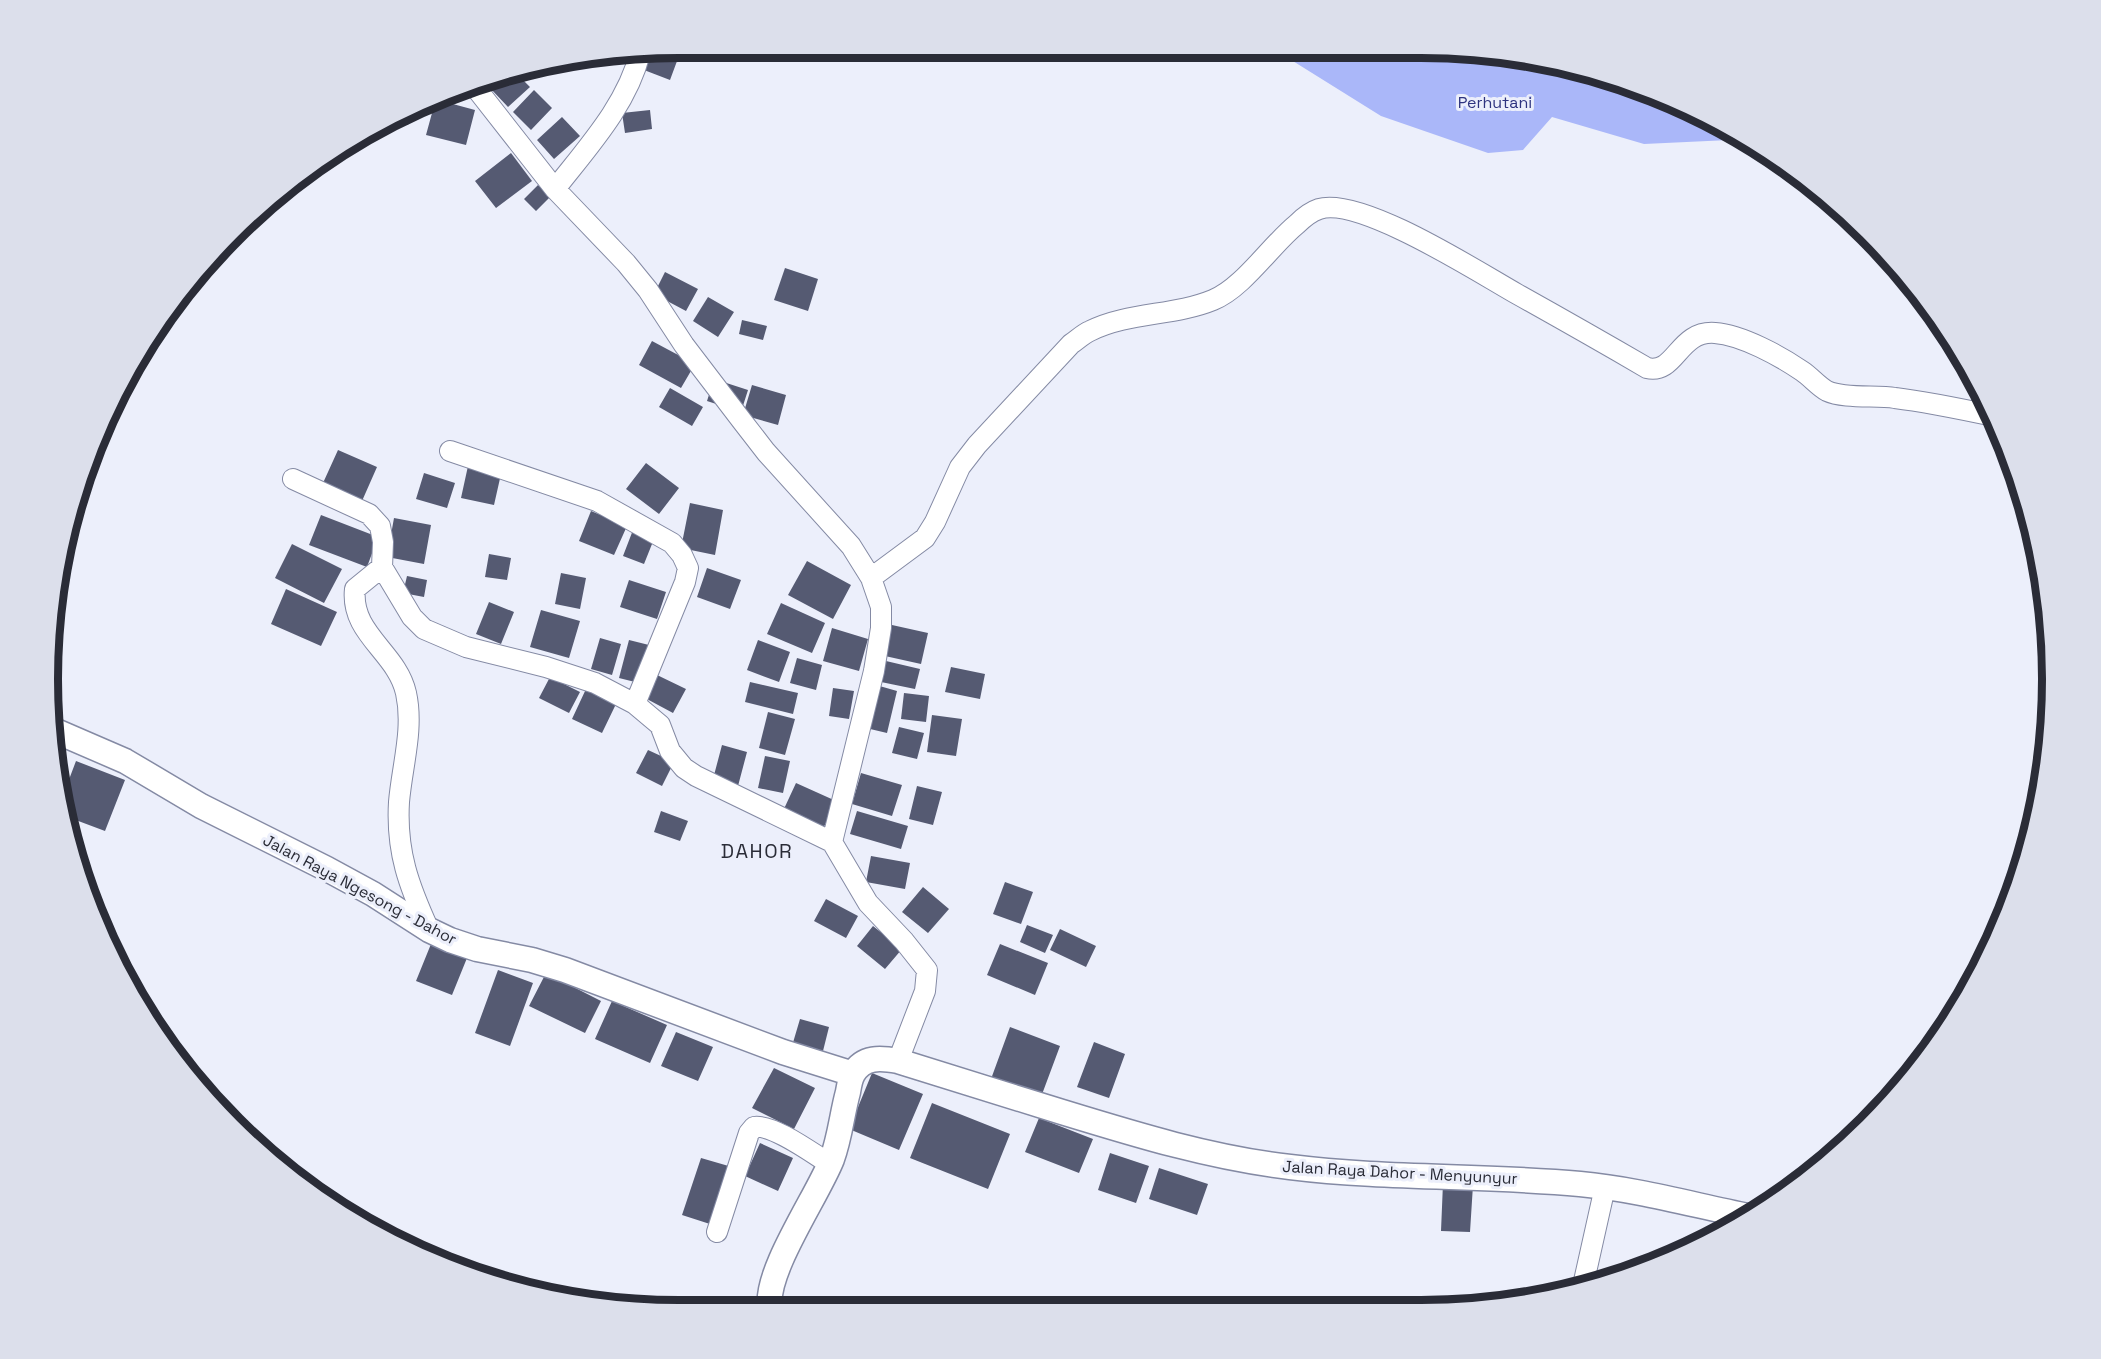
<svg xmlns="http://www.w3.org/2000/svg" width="2101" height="1359" font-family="'Space Grotesk',sans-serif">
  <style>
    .forest { fill: #aab7f9 }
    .building { fill: #555a72 }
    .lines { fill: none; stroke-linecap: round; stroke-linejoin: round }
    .minor-casing { stroke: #848aa4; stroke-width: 22 }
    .tertiary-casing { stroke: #848aa4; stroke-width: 27 }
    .minor { stroke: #fff; stroke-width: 20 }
    .tertiary { stroke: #fff; stroke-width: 24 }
    .labels { text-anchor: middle; stroke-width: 6; stroke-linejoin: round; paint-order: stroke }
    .park-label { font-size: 16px; fill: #2e337f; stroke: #eceffb }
    .street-label { font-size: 16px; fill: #2a2c37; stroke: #eceffb }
    .quarter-label { font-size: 20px; letter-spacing: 1.5px; fill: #2a2c37; stroke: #eceffb }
    .rim { fill: none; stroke: #2a2c37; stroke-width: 8 }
  </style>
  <rect width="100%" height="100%" fill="#eceffb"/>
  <path class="forest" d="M1280,53H1504L1663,96L1738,133L1768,155L1729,140L1644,144L1552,117L1523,150L1488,153L1381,116Z"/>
  <path class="building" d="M651,53H680L670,80L644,70Z
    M515,72L530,87L508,107L490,88L503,75Z
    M534,90L552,108L531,130L513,112Z
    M438,100L475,110L466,145L426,135L435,102Z
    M650,110L652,129L625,133L622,113Z
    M411,114L408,125L396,121Z
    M562,117L580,136L554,159L537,140Z
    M511,153L532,181L496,208L475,181Z
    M538,185L550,197L536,211L524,199Z
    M785,268L818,279L808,311L774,300Z
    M665,272L698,289L686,311L654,294Z
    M708,297L734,312L718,337L693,321Z
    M742,320L767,326L763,340L739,334Z
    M652,341L695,364L681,388L639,365Z
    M714,379L748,390L741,412L707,401Z
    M752,385L786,395L778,425L743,415Z
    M670,388L703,407L692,426L659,407Z
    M338,450L377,467L362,501L323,483Z
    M646,463L679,488L659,514L626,489Z
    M468,466L501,474L494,505L461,498Z
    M424,473L455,483L447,508L416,499Z
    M690,503L723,510L715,555L681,548Z
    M591,511L627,526L614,555L579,541Z
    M321,515L378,537L367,567L309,545Z
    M394,518L431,525L424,564L387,557Z
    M633,530L654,539L644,564L623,556Z
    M292,544L342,569L324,603L275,578Z
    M489,554L511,558L507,580L485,577Z
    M807,561L851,585L833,619L788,595Z
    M707,568L741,580L730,609L697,597Z
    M561,573L586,578L580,609L555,604Z
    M407,576L427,580L424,597L403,593Z
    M629,580L666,592L657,619L620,607Z
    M286,589L337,612L321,646L271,624Z
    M489,602L514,612L501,644L476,634Z
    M781,603L825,623L812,653L767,634Z
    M541,610L580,621L569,658L530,647Z
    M892,625L928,633L921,664L885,656Z
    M832,628L868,639L859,671L823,661Z
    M600,638L621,644L612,675L591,669Z
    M629,640L649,645L639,683L619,678Z
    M758,640L790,652L779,682L747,670Z
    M797,658L822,665L816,690L790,683Z
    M886,661L920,669L915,689L881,682Z
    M951,667L985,674L980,699L945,692Z
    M657,675L686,689L673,713L645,698Z
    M550,677L580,692L569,713L539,698Z
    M750,682L798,693L793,714L745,702Z
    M876,685L897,691L887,733L866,728Z
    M833,688L854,691L849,719L829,716Z
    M586,689L616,704L602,733L572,719Z
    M904,693L929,696L926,722L901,719Z
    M768,712L795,719L785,755L759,748Z
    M932,715L962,719L956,756L927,752Z
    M899,727L924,733L917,759L892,753Z
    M722,745L747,752L738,786L713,779Z
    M648,750L674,762L662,786L636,773Z
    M765,756L790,761L783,793L758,788Z
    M76,761L125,780L105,831L65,816L62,798Z
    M861,773L902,785L892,816L852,804Z
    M796,783L836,801L823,829L783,811Z
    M917,786L942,792L933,825L909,819Z
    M661,811L688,821L680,841L654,832Z
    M857,811L908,826L901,849L850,834Z
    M871,856L910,863L905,889L866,882Z
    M1005,882L1033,892L1021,924L993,914Z
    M923,887L949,909L928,933L902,912Z
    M826,899L858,916L846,938L814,921Z
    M1027,925L1053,935L1045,953L1020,942Z
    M873,926L902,949L885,969L857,946Z
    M1060,929L1096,946L1086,967L1050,950Z
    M431,944L467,958L452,995L416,981Z
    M1000,944L1048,963L1035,995L987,975Z
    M498,970L533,983L510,1046L475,1033Z
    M546,973L601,1001L585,1033L529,1006Z
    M612,1001L667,1025L650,1063L595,1039Z
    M800,1019L829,1027L822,1055L792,1046Z
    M1010,1027L1060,1046L1041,1097L991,1079Z
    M676,1032L713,1047L698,1081L661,1066Z
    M1094,1042L1125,1054L1109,1098L1077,1087Z
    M774,1068L815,1088L794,1129L752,1108Z
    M872,1073L923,1094L899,1150L849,1129Z
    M932,1103L1010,1134L988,1189L910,1158Z
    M1039,1118L1093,1139L1079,1173L1025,1152Z
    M760,1143L793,1158L778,1191L745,1176Z
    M1110,1153L1149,1166L1136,1203L1098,1190Z
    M701,1158L732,1167L713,1225L682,1215Z
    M1159,1168L1208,1184L1197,1215L1149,1199Z
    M1443,1183L1473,1185L1470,1232L1441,1231Z"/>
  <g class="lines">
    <g class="minor-casing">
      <path id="minor" d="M476,82L479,92L555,189L626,263L648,290L684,345L742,421L766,452L851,546L871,578L881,607V628L874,671L832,842L868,903L904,941L927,970L925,991L898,1061
        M555,189C587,148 627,105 640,53
        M450,451L597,501L672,543L682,555L688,568L685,582L635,704
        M293,479L369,514L380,526L383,542L382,567L412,617L424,629L466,647L546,667L595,683L635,704L660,725L670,751L684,768L696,776L832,842
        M382,567L355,589C350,634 397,652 406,693C414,729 402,766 399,802C396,852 409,886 429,930
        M871,578L925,538L935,522L960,467L977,445L1071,344C1077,340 1083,334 1090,331C1128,312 1174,316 1213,300C1243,288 1271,245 1297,224C1303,218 1310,212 1319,209C1360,196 1478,272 1517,294C1560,318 1604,343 1647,368C1676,375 1678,330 1715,333C1742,335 1780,356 1802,371C1811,377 1818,386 1827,391C1844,399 1876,395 1895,398C1928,402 1961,409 1994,416
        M717,1232L749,1133L754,1127C773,1124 812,1153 830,1164
        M1582,1290L1605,1187"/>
    </g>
    <g class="tertiary-casing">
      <path id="tertiary" d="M51,729L125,761L201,806L327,869L373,894L429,930L450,940L477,949L532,960L565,970L783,1052L853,1074
        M770,1306C765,1271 818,1195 832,1159C840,1137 842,1114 848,1092C849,1086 850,1079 853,1074C863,1056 881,1058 898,1061C952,1078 1007,1095 1062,1112C1137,1135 1212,1158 1290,1167C1386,1179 1483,1175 1580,1184C1636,1189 1693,1205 1748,1216"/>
    </g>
    <use href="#minor" class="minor"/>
    <use href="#tertiary" class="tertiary"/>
  </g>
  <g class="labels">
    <g class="park-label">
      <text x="1495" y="108">Perhutani</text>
    </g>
    <g class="street-label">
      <text transform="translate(360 889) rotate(28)" y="6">Jalan Raya Ngesong - Dahor</text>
      <text transform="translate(1400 1172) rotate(3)" y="6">Jalan Raya Dahor - Menyunyur</text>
    </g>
    <g class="quarter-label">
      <text x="757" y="858">DAHOR</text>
    </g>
  </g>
  <path d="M0 0H2101V1359H0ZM679 58H1421A621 621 0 0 1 2042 679V679A621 621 0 0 1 1421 1300H679A621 621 0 0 1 58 679V679A621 621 0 0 1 679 58Z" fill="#dcdfeb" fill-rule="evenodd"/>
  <path class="rim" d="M679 58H1421A621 621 0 0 1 2042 679V679A621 621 0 0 1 1421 1300H679A621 621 0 0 1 58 679V679A621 621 0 0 1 679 58Z"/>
</svg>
